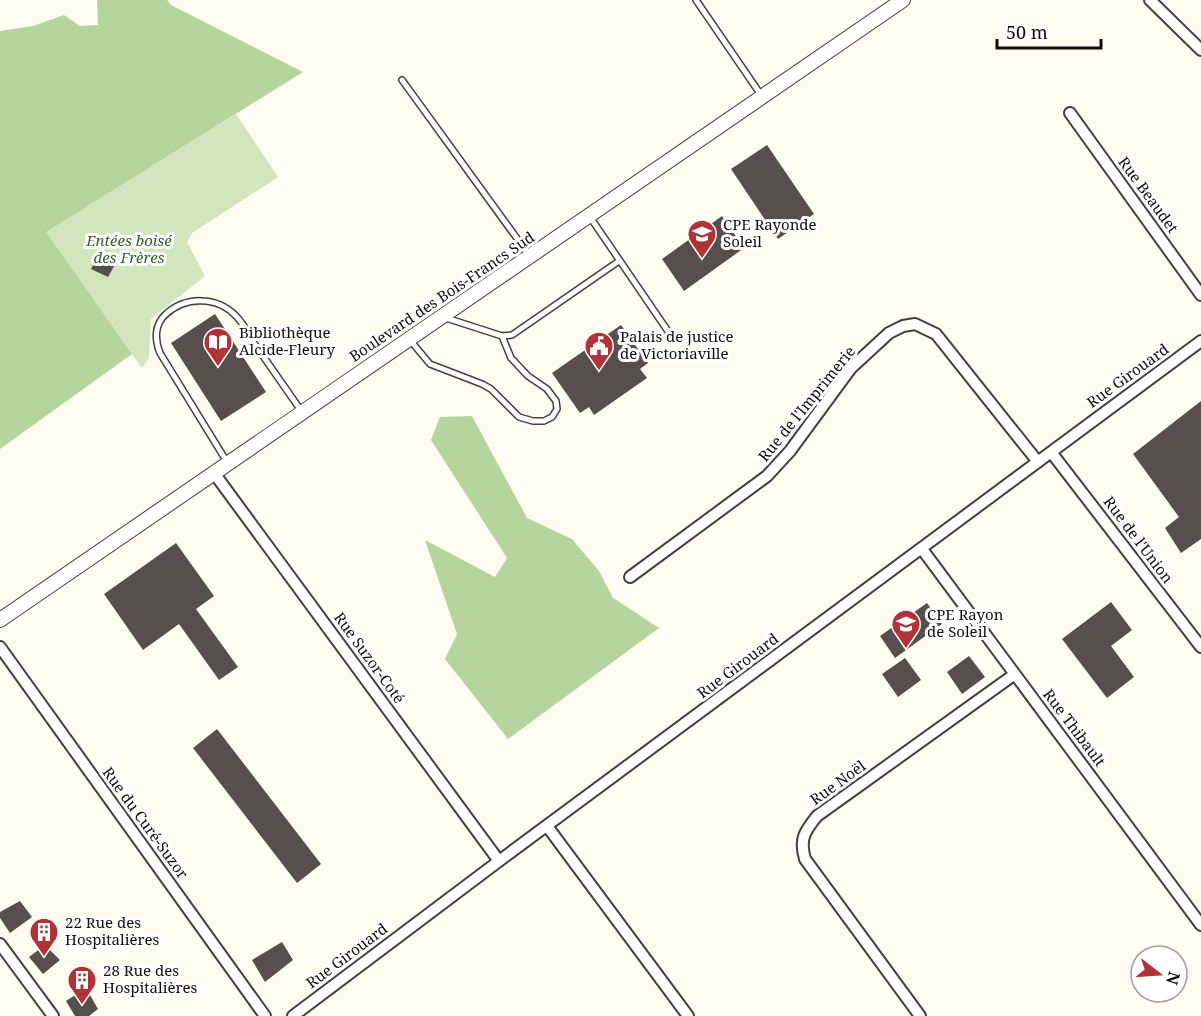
<svg xmlns="http://www.w3.org/2000/svg" width="1201" height="1016" font-family="'Noto Serif',serif">
  <style>
    .green { fill: #d2e5bd }
    .forest { fill: #b6d49e }
    .building { fill: #564f4b }
    .lines { fill: none; stroke-linecap: round; stroke-linejoin: round }
    .service-casing { stroke: #414141; stroke-width: 8 }
    .minor-casing { stroke: #414141; stroke-width: 14 }
    .tertiary-casing { stroke: #414141; stroke-width: 16 }
    .service { stroke: #fff; stroke-width: 5 }
    .minor { stroke: #fff; stroke-width: 10 }
    .tertiary { stroke: #fff; stroke-width: 14 }
    .labels { text-anchor: middle; stroke-width: 6; stroke-linejoin: round; paint-order: stroke }
    .street-label { font-size: 15px; fill: #0e0e0e; stroke: #fff }
    .poi-label { font-size: 15px; fill: #0e0e0e; stroke: #fff; text-anchor: start }
    .park-label { font-size: 15px; font-style: italic; fill: #316024; stroke: #fff }
  </style>
  <rect width="100%" height="100%" fill="#fefbf1"/>
  <path class="green" d="M236,114L278,177L192,233L187,242L205,276L151,319L149,358L142,368L45,232Z"/>
  <path class="forest" d="M97,0H167L171,5L303,72L46,232L132,354L0,449V31L33,26L64,15L80,26L98,25Z
    M472,416L527,518L572,539L599,571L613,598L659,628L508,739L445,659L457,634L425,540L495,577L507,558L431,440L440,417Z"/>
  <path class="building" d="M767,145L814,214L778,239L731,169Z
    M722,216L744,248L684,291L662,259Z
    M100,252L117,261L108,277L91,269Z
    M215,314L266,392L221,421L171,343Z
    M621,325L648,363L640,369L647,378L594,415L589,407L580,413L552,373Z
    M1201,401V539L1181,553L1165,528L1179,517L1133,454Z
    M176,543L214,596L196,609L238,667L219,680L179,624L143,650L104,594Z
    M1111,602L1132,630L1111,646L1134,677L1107,698L1062,639Z
    M927,603L942,624L895,658L880,636Z
    M969,656L985,677L962,694L947,672Z
    M905,658L921,680L898,697L882,674Z
    M217,729L321,864L297,883L193,748Z
    M20,901L32,917L10,933L0,918V912Z
    M282,942L293,960L265,982L252,960Z
    M45,945L60,960L43,974L29,957Z
    M86,988L98,1009L89,1016H75L66,1001Z"/>
  <g class="lines">
    <g class="service-casing">
      <path id="service" d="M696,0L761,95
        M402,80L529,255
        M590,217L674,340
        M443,317L502,336L512,335L619,261
        M409,339L430,364L482,384L491,389L519,417L533,421H544L552,417L557,409L556,401L547,389L528,376L511,358L502,336
        M227,462L160,353C155,341 154,325 165,315C185,296 217,296 236,316C243,323 249,334 254,343C270,366 286,389 302,412"/>
    </g>
    <g class="minor-casing">
      <path id="minor" d="M1150,0L1201,50
        M1070,113L1201,295
        M1051,452L1201,647
        M214,473L499,861
        M922,549L1201,925
        M630,577L767,476L790,451L851,368L889,333L903,326L915,324L936,334L1038,462
        M0,647L265,1016
        M547,826L688,1016
        M0,944L53,1016
        M293,1016L499,861L1201,341
        M920,1016L805,859C799,839 805,831 817,816L1015,674"/>
    </g>
    <g class="tertiary-casing">
      <path id="tertiary" d="M0,620L903,0"/>
    </g>
    <use href="#service" class="service"/>
    <use href="#minor" class="minor"/>
    <use href="#tertiary" class="tertiary"/>
  </g>
  <defs>
    <g id="school-pin" transform="scale(1.5)"><path d="M0 17L-7.5 6A9.5 9.5 0 1 1 7.5 6Z" fill="#b1333a" stroke="#fff"/><path d="M0-5L7-2L0 1L-7-2ZM-4 1L0 2.5L4 1V4Q0 6-4 4Z" fill="#fff"/></g>
    <g id="library-pin" transform="scale(1.5)"><path d="M0 17L-7.5 6A9.5 9.5 0 1 1 7.5 6Z" fill="#b1333a" stroke="#fff"/><path d="M-6-4Q-3-5.5-.7-3.5V5Q-3 3-6 4ZM6-4Q3-5.5 .7-3.5V5Q3 3 6 4Z" fill="#fff"/></g>
    <g id="civic-pin" transform="scale(1.5)"><path d="M0 17L-7.5 6A9.5 9.5 0 1 1 7.5 6Z" fill="#b1333a" stroke="#fff"/><path d="M-.6-6.5H3V-4.5H.6V-3L4-1V1h2V6H-6V1h2V-1L-.6-3ZM-1.2 2.5V6h2.4V2.5Z" fill="#fff"/></g>
    <g id="building-pin" transform="scale(1.5)"><path d="M0 17L-7.5 6A9.5 9.5 0 1 1 7.5 6Z" fill="#b1333a" stroke="#fff"/><path d="M-4-6H4V6H1V3H-1V6H-4ZM-2.5-4.3h1.7v1.8h-1.7ZM.8-4.3h1.7v1.8H.8ZM-2.5-1h1.7V.8h-1.7ZM.8-1h1.7V.8H.8Z" fill="#fff"/></g>
  </defs>
  <g fill-rule="evenodd">
    <use href="#school-pin" x="702" y="234"/>
    <use href="#library-pin" x="218" y="342"/>
    <use href="#civic-pin" x="599" y="346"/>
    <use href="#school-pin" x="906" y="624"/>
    <use href="#building-pin" x="44" y="932"/>
    <use href="#building-pin" x="82" y="980"/>
  </g>
  <g class="labels">
    <g class="street-label">
      <text transform="translate(1148 195) rotate(54)" y="5">Rue Beaudet</text>
      <text transform="translate(442 297) rotate(-34)" y="5">Boulevard des Bois-Francs Sud</text>
      <text transform="translate(1128 376) rotate(-36)" y="5">Rue Girouard</text>
      <text transform="translate(807 404) rotate(-51)" y="5">Rue de l'Imprimerie</text>
      <text transform="translate(1138 540) rotate(53)" y="5">Rue de l'Union</text>
      <text transform="translate(369 658) rotate(54)" y="5">Rue Suzor-Coté</text>
      <text transform="translate(738 666) rotate(-37)" y="5">Rue Girouard</text>
      <text transform="translate(1074 728) rotate(53)" y="5">Rue Thibault</text>
      <text transform="translate(838 783) rotate(-36)" y="5">Rue Noël</text>
      <text transform="translate(145 823) rotate(54)" y="5">Rue du Curé-Suzor</text>
      <text transform="translate(347 956) rotate(-37)" y="5">Rue Girouard</text>
    </g>
    <g class="poi-label">
      <text x="723" y="230">CPE Rayonde<tspan x="723" dy="17">Soleil</tspan></text>
      <text x="239" y="338">Bibliothèque<tspan x="239" dy="17">Alcide-Fleury</tspan></text>
      <text x="620" y="342">Palais de justice<tspan x="620" dy="17">de Victoriaville</tspan></text>
      <text x="927" y="620">CPE Rayon<tspan x="927" dy="17">de Soleil</tspan></text>
      <text x="65" y="928">22 Rue des<tspan x="65" dy="17">Hospitalières</tspan></text>
      <text x="103" y="976">28 Rue des<tspan x="103" dy="17">Hospitalières</tspan></text>
    </g>
    <g class="park-label">
      <text x="129" y="246">Entées boisé<tspan x="129" dy="17">des Frères</tspan></text>
    </g>
  </g>
  <g transform="translate(1159 974) rotate(107)"><circle r="28" fill="#ffffff" stroke="#9f9f9f" stroke-width="1.5"/>
  <path d="M0-4.5L10 22L0 15L-10 22Z" fill="#b1333a"/>
  <text y="-9" font-size="16" font-weight="bold" text-anchor="middle" fill="#0e0e0e">N</text>
  </g>
  <path d="M997 39v9h104v-9" fill="none" stroke="#0e0e0e" stroke-width="3"/>
  <text x="1006" y="39" font-size="18" fill="#0e0e0e" stroke="#ffffff" stroke-width="4.5" paint-order="stroke">50 m</text>
</svg>
